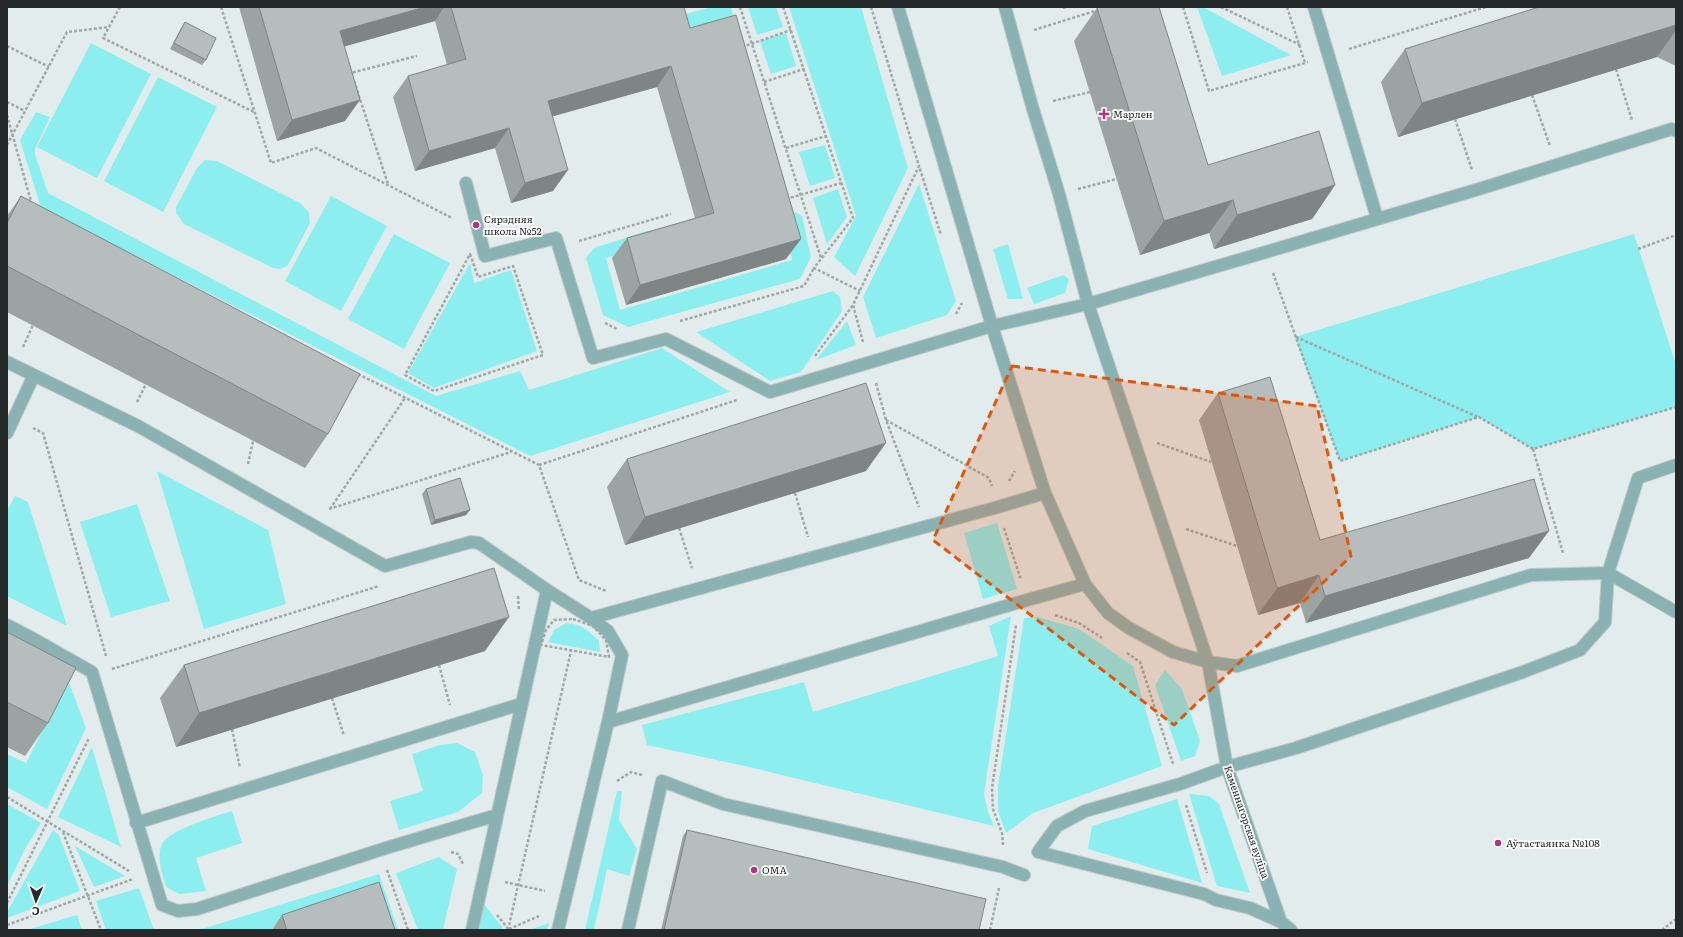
<svg xmlns="http://www.w3.org/2000/svg" width="1683" height="937" font-family="Literata,serif">
  <style>
    .green { fill: #8deef0 }
    .lines { fill: none; stroke-linecap: round; stroke-linejoin: round }
    .lane-casing { stroke: #c1c9c9; stroke-width: 14 }
    .path { stroke: #a0a7a7; stroke-width: 2.5; stroke-dasharray: 3 2; stroke-linecap: butt }
    .lane { stroke: #8ab2b2; stroke-width: 12 }
    .wall { fill: #9ca3a3 }
    .shaded-wall { fill: #7f8484 }
    .building { fill: #b5bdbd; stroke: #7f8484 }
    .marked { fill: #de570d; fill-opacity: 0.2; stroke: #de570d; stroke-width: 3; stroke-dasharray: 8 5; stroke-linejoin: round }
    .poi-dot { fill: #b33482; stroke: #fff; stroke-width: 1.5 }
    .labels { text-anchor: middle; stroke-width: 3.5; stroke-linejoin: round; paint-order: stroke }
    .poi-label { font-size: 10px; fill: #262929; stroke: #fff; text-anchor: start }
    .street-label { font-size: 10px; fill: #262929; stroke: #fff }
  </style>
  <rect width="100%" height="100%" fill="#e3ecec"/>
  <path class="green" d="M712,7H731L736,27L680,42L673,17Z
    M748,7H776L783,27L757,35Z
    M789,7H861L908,168L855,276L834,257L856,216Z
    M1197,7H1203L1291,55L1222,76Z
    M786,33L796,66L771,74L760,41Z
    M91,43L151,74L97,178L37,147Z
    M158,77L217,107L163,212L104,181Z
    M36,112L50,117L35,149V154L48,193L436,396L520,371L529,390L662,348L730,392L530,456L41,208L20,140Z
    M825,145L835,178L810,186L799,152Z
    M205,160L217,161L300,203L309,212L310,223L288,265L280,269L273,268L184,224L176,213V207L197,168Z
    M919,184L956,301L947,315L876,338L863,297Z
    M838,189L847,217L827,244L813,198Z
    M331,196L387,226L341,311L285,281Z
    M795,212L802,216L811,257L800,279L628,327L603,315L586,258L594,248L647,231L659,242L606,258L620,310L792,260L782,219Z
    M394,234L450,263L404,349L348,319Z
    M1634,234L1676,365V407L1533,449L1479,417L1340,461L1295,337Z
    M1008,244L1023,299H1008L993,249Z
    M470,263L474,283L511,270L537,351L434,388L408,373Z
    M1063,275L1069,279L1065,293L1034,304L1027,288Z
    M833,291L840,297L842,311L801,372L770,381L696,332Z
    M847,321L856,345L816,360Z
    M157,471L268,530L286,604L204,629Z
    M15,496L28,502L67,626L7,596V511Z
    M137,504L170,601L111,617L80,522Z
    M997,523L1017,589L983,599L964,533Z
    M1011,616L984,794L988,812L994,826L749,767L647,745L642,725L804,682L813,712L998,656L989,626Z
    M1038,617L1079,629L1133,666L1162,766L1033,813L1006,833L998,811V786L1024,618Z
    M566,623C582,624 588,630 599,641L600,652L548,642L554,630Z
    M41,670L70,685L86,728L47,809L7,787V754L26,763L60,697Z
    M1165,670L1182,689L1200,741L1195,756L1181,761L1155,685Z
    M457,743L475,752L483,775L482,793L458,812L399,830L390,801L423,791L412,754L440,745Z
    M92,747L121,847L58,817Z
    M617,791H622L619,820L637,849L629,876L607,869L594,930H585Z
    M1189,794L1209,796L1219,804L1250,893L1217,886Z
    M1177,799L1202,883L1088,849L1092,826Z
    M7,804L41,823L25,849L7,886Z
    M232,811L242,843L196,858L206,891L179,894L166,887C162,873 156,857 162,844C168,830 216,816 232,811Z
    M53,830L59,835L80,891L7,918V912Z
    M75,846L125,876L94,887Z
    M439,857L457,869L443,930H418L396,873Z
    M379,874L398,930H199Z
    M139,888L154,930H106L96,901Z
    M483,903L503,928L499,930H477Z
    M77,915L82,930H27Z
    M549,923L547,930H529Z"/>
  <g class="lines">
    <g class="lane-casing">
      <path id="lane" d="M898,7L992,326L1045,493L1085,584L1108,613L1129,628L1173,652L1208,662L1237,666L1531,575L1608,573L1676,612
        M1005,7L1032,106L1059,194L1088,304L1208,662L1227,767L1281,922L1291,930
        M1314,7L1377,218
        M466,183L485,256L556,238L593,358L666,339L770,392L992,326L1088,304L1266,252L1479,189L1672,129L1676,131
        M7,362L138,426L385,566L471,542L479,543L547,590L591,618L608,631L622,655L608,722L558,930
        M7,433L34,375
        M591,618L998,507L1045,493
        M7,625L32,638L92,672L162,905L178,911L197,909L386,848L497,815
        M608,722L1027,600L1085,584
        M136,823L521,704
        M1281,922L1250,908L1216,900L1204,894L1038,852L1057,826L1085,811L1180,784L1227,767L1296,748L1523,672L1580,650L1605,622L1608,573L1638,478L1676,465
        M472,930L547,590
        M628,930L662,781L723,804L1003,867L1024,875"/>
    </g>
    <path class="path" d="M120,7L103,38L254,112
      M221,7L271,163L316,148L452,218
      M740,7L821,258
      M783,7L853,218L814,268L860,291
      M871,7L919,166
      M1183,7L1209,91L1308,62
      M1221,7L1300,45
      M1287,7L1305,63
      M1034,30L1098,10
      M7,46L49,67
      M742,47L791,30
      M1349,49L1486,7
      M1616,69L1632,120
      M352,76L351,73L417,56
      M354,81L388,184
      M764,82L804,69
      M1532,95L1550,146
      M1053,101L1090,92
      M7,102L25,111
      M7,115L32,205
      M1455,119L1472,170
      M7,145L67,32L109,27
      M786,148L826,136
      M1078,189L1117,179
      M786,199L841,183
      M579,241L671,214
      M1638,249L1676,235
      M470,254L478,277L513,266L543,355L434,391L405,375Z
      M1273,273L1340,461L1479,417L1533,449L1676,407
      M956,314L962,303
      M680,321L804,286L814,268
      M605,323L617,329
      M1296,337L1478,417
      M863,342L853,305L919,166L941,235
      M23,347L33,325
      M815,356L853,305
      M358,374L539,465L579,580L606,591
      M876,383L886,420L919,507
      M137,402L146,384
      M886,420L989,478L992,486
      M33,428L43,433L106,656
      M1157,443L1211,462
      M1533,449L1563,553
      M248,464L253,441
      M539,465L737,400
      M1009,481L1015,471
      M795,493L808,537
      M329,509L511,452
      M330,509L405,398
      M679,528L692,568
      M1004,528L1021,580
      M1186,529L1237,546
      M518,596L519,611
      M1055,615L1079,623L1102,638
      M573,619L593,626L606,640L609,657L541,645L546,630L554,620Z
      M1127,653L1140,662L1173,764
      M439,665L450,705
      M112,669L379,586
      M332,698L344,736
      M232,729L240,768
      M617,781L631,772L642,775
      M7,797L129,871
      M1186,805L1207,873
      M63,832L101,930
      M1003,845L1002,833L993,809L992,788L1016,625
      M451,852L458,854L463,864
      M387,870L408,930
      M505,882L545,891
      M7,903L89,738
      M497,915L509,930
      M7,925L133,879
      M509,929L539,916
      M508,930L571,651
      M990,930L999,888
      M1662,930L1676,919"/>
    <use href="#lane" class="lane"/>
  </g>
  <path class="wall" d="M239,7H684L690,28L786,259L626,305L612,258L627,238L695,218L657,87L552,116L553,191L511,203L495,148L415,171L393,97L408,76L447,65L435,21L344,46L345,121L277,141Z
    M1676,7V66L1657,57L1398,137L1381,82L1405,49Z
    M1097,8L1208,165L1335,185L1312,219L1214,249L1209,233L1140,255L1074,41Z
    M185,22L206,60L202,65L170,49L181,28Z
    M21,196L328,434L305,468L7,312V216Z
    M1218,393L1320,540L1529,558L1306,623L1300,603L1258,615L1199,420Z
    M627,459L866,471L625,545L607,487Z
    M426,489L470,510L466,515L431,525L422,494Z
    M7,632L48,723L25,756L7,747Z
    M485,651L176,747L160,698L184,665Z
    M687,830L979,930H661L683,836Z
    M282,915L395,930H272Z"/>
  <path class="shaded-wall" d="M425,7H444L435,21L325,52L340,31Z
    M1064,7H1070L1063,9Z
    M1676,25V30L1657,57L1398,137L1422,103Z
    M671,66L657,87L533,122L548,101Z
    M360,100L345,121L277,141L292,120Z
    M509,128L495,148L415,171L429,151Z
    M568,170L553,191L511,203L525,183Z
    M1335,185L1312,219L1214,249L1237,215Z
    M1233,200L1209,233L1140,255L1164,221Z
    M801,239L786,259L626,305L640,285Z
    M886,443L866,471L625,545L645,517Z
    M470,510L466,515L431,525L435,520Z
    M1549,531L1529,558L1306,623L1325,596Z
    M1319,575L1300,603L1258,615L1277,588Z
    M509,617L485,651L176,747L199,713Z"/>
  <path class="building" d="M259,7H425L340,31L360,100L292,120Z
    M451,7H684L690,28L736,15L801,239L640,285L627,238L714,213L671,66L548,101L568,170L525,183L509,128L429,151L408,76L466,59Z
    M1099,7H1159L1208,165L1319,131L1335,185L1237,215L1233,200L1164,221L1097,8Z
    M1539,7H1676V25L1422,103L1405,49Z
    M185,22L216,38L206,60L174,43Z
    M21,196L360,374L328,434L7,266V223Z
    M1270,377L1320,540L1534,479L1549,531L1325,596L1319,575L1277,588L1218,393Z
    M866,383L886,443L645,517L627,459Z
    M460,478L470,510L435,520L426,489Z
    M494,568L509,617L199,713L184,665Z
    M7,632L76,668L48,723L7,702Z
    M687,830L986,899L979,930H664Z
    M379,882L395,930H287L282,915Z"/>
  <path class="marked" d="M1012,366L1317,406L1351,556L1174,725L933,540Z"/>
  <g class="poi-dot">
    <path d="M1102 108h4v4h4v4h-4v4h-4v-4h-4v-4h4z"/>
    <circle cx="476" cy="225" r="4"/>
    <circle cx="1498" cy="843" r="4"/>
    <circle cx="754" cy="870" r="4"/>
  </g>
  <g class="labels">
    <g class="poi-label">
      <text x="1113" y="118">Марлен</text>
      <text x="484" y="223">Сярэдняя<tspan x="484" dy="12">школа №52</tspan></text>
      <text x="1506" y="847">Аўтастаянка №108</text>
      <text x="762" y="874">ОМА</text>
    </g>
    <g class="street-label">
      <text transform="translate(1247 822) rotate(71)" y="4">Каменнагорская вуліца</text>
    </g>
  </g>
  <rect width="1683" height="937" fill="none" stroke="#262929" stroke-width="16"/>
  <g transform="translate(36 901) rotate(182)" stroke="#ffffff" stroke-width="3" paint-order="stroke">
  <path d="M0-3L7 15L0 10L-7 15Z" fill="#262929"/>
  <text y="-6" font-size="11" font-weight="bold" text-anchor="middle" fill="#262929">С</text>
  </g>
</svg>
